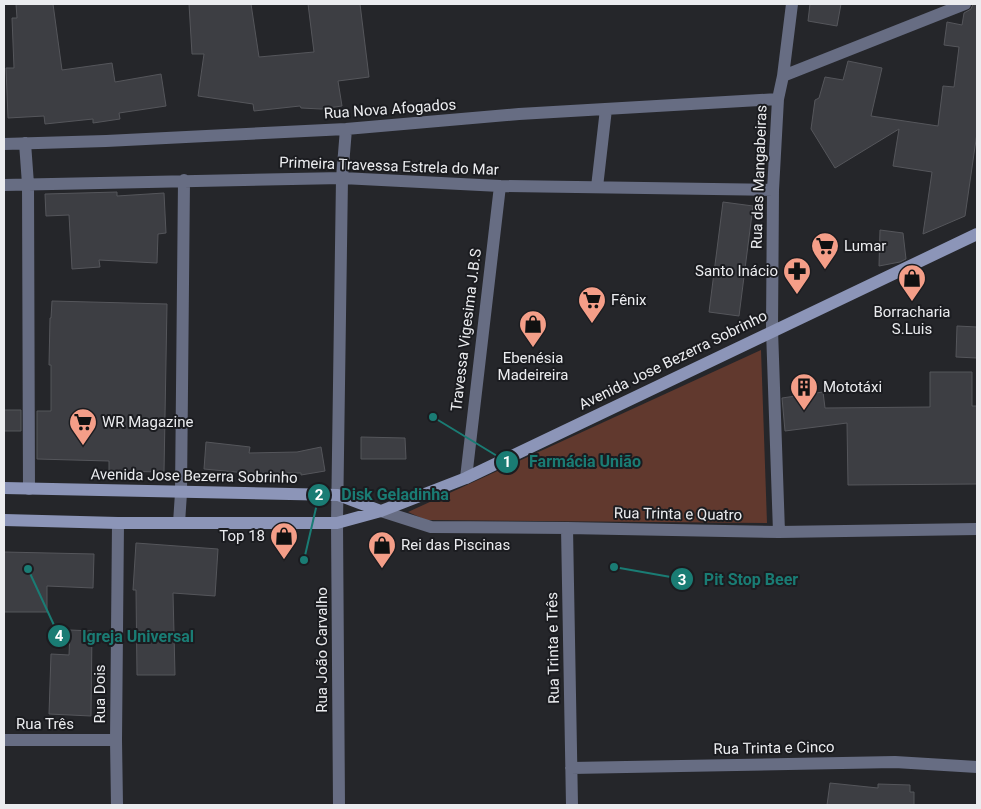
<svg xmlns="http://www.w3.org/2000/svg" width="981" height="809" font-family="Roboto,sans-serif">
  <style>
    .green { fill: #61392e }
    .building { fill: #3d3e43; stroke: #55565b }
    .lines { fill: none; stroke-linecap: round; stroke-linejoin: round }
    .minor { stroke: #676d83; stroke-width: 12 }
    .secondary { stroke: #8c95b8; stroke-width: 12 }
    .labels { text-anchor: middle; stroke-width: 4; stroke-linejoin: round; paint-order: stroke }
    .street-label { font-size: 15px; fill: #ebecef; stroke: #1b1c20 }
    .poi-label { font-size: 15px; fill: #ebecef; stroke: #1b1c20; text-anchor: start }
    .leader { fill: none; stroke: #1a7c74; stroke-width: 2 }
    .callout-dot { fill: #1a7c74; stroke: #1b1c20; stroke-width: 2 }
    .mark-label { font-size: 15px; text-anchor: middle; font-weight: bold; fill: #fff }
    .callout-label { font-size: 16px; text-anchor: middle; font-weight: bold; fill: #1a7c74; stroke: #1b1c20; stroke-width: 4; stroke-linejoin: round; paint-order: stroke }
  </style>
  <rect width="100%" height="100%" fill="#25262a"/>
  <path class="green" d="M761,350L767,523L426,520L408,512Z"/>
  <path class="building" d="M16,4H53L62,70L112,63L115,82L161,74L166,106L119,113L120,119L93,123V119L45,124L44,116L8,118L6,68H14L12,18H17Z
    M189,4H251L259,57L314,52L308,4H360L369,77L338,81L342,106L321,109L301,108L300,106L254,111L253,104L198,96L204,54H192Z
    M810,4H841L837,26L808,21Z
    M973,4H977V133L965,216L923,234L932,172L893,166L899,129L835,168L811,129L815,100L819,98L825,77L843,80L848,61L882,68L871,116L938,126L943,86L954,87L959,47L944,45L947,22L962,25L964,13L971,9Z
    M117,192V196L164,193L166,233L158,234L157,263L99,260L100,267L72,269L69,215L46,216L45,194Z
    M723,202L753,206L739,316L709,312Z
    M880,230L903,233L906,259L900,262L879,266Z
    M52,301L167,304L164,472L109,471V461L37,459V411H51V365H49L50,318H51Z
    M957,326L977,327V358L956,357Z
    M930,372H972V406H977V484L848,485L847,423L785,431L782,398L823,392L825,408L930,407Z
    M4,410H21V431H4Z
    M361,437L405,438L406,459H361Z
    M206,442L250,447L249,453L297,452L321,447L325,471L301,475V473H246L204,469Z
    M136,543L218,549L215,596L173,593L175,675H137L136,590H133Z
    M4,552L94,554L93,588L47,586V612H4Z
    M70,630L92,631L91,716L49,714L51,654L69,655Z
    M830,783L878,788V784L910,785V792H914V805H827Z"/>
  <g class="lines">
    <path class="minor" d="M783,76L965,4
      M25,143L28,184L29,489
      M4,144L106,141L346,129L519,114L778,99
      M4,185L342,178L500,186L773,190
      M597,187L606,109
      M466,478L500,186
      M381,511L431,527L567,528L779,532L977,529
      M179,523L181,493L184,180
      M567,528L572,805
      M779,532L772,330L773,190L778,99L783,76L792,4
      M4,740H116
      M571,768L895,762L977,767
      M117,805L116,740L118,523
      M339,805L337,523L342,178L346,129"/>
    <path class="secondary" d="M4,488L338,495L381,511
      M4,520L118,523H337L381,511L466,478L977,234"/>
  </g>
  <defs>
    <g id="supermarket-pin" transform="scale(1.4375)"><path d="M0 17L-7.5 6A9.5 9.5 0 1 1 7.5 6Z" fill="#f49e88" stroke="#1b1c20"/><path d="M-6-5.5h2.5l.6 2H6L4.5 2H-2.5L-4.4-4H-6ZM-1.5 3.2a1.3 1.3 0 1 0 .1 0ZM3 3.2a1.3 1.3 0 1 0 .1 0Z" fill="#111"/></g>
    <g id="pharmacy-pin" transform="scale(1.4375)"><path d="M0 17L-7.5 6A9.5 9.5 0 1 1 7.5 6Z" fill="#f49e88" stroke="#1b1c20"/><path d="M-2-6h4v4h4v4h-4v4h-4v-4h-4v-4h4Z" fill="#111"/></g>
    <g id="shop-pin" transform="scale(1.4375)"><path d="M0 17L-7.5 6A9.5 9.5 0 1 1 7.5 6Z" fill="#f49e88" stroke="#1b1c20"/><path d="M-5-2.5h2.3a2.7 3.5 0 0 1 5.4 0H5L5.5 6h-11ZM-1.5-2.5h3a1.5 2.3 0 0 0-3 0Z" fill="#111"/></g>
    <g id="building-pin" transform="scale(1.4375)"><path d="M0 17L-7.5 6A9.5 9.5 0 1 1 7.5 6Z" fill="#f49e88" stroke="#1b1c20"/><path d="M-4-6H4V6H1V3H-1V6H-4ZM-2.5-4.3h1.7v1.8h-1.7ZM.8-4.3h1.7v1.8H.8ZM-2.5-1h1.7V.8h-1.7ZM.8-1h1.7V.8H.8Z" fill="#111"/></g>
  </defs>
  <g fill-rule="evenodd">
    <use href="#supermarket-pin" x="825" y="246"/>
    <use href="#pharmacy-pin" x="797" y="271"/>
    <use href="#shop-pin" x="912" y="278"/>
    <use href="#supermarket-pin" x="592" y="300"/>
    <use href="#shop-pin" x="533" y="324"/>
    <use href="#building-pin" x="804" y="387"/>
    <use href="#supermarket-pin" x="83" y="422"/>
    <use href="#shop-pin" x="284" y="536"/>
    <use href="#shop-pin" x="382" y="545"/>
  </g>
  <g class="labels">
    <g class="street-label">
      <text transform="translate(390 109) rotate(-4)" y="5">Rua Nova Afogados</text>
      <text transform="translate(389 166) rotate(2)" y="5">Primeira Travessa Estrela do Mar</text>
      <text transform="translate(759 177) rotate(-88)" y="5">Rua das Mangabeiras</text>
      <text transform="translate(466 330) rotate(-83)" y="5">Travessa Vigesima J.B.S</text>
      <text transform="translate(673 360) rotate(-26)" y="5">Avenida Jose Bezerra Sobrinho</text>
      <text transform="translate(194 476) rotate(1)" y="5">Avenida Jose Bezerra Sobrinho</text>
      <text transform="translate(678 514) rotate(1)" y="5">Rua Trinta e Quatro</text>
      <text transform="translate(553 648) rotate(-91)" y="5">Rua Trinta e Três</text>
      <text transform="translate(322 650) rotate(-90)" y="5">Rua João Carvalho</text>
      <text transform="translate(100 694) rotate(-90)" y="5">Rua Dois</text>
      <text x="45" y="729">Rua Três</text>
      <text transform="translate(774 748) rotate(-1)" y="5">Rua Trinta e Cinco</text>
    </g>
    <g class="poi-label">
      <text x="844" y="251">Lumar</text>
      <text x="778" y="276" text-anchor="end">Santo Inácio</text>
      <text x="611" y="305">Fênix</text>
      <text x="912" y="317" text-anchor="middle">Borracharia<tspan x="912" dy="17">S.Luis</tspan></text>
      <text x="533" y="363" text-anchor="middle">Ebenésia<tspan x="533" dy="17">Madeireira</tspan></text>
      <text x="823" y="392">Mototáxi</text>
      <text x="102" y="427">WR Magazine</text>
      <text x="265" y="541" text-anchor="end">Top 18</text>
      <text x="401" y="550">Rei das Piscinas</text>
    </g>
  </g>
  <path class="leader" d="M433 417L507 462M304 560L319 495M614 567L682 579M28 569L59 636"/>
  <g class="callout-dot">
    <circle cx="433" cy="417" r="5"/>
    <circle cx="304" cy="560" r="5"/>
    <circle cx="614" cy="567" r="5"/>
    <circle cx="28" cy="569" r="5"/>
    <circle cx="507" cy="462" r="12"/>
    <circle cx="319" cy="495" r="12"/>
    <circle cx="682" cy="579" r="12"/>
    <circle cx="59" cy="636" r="12"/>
  </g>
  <g class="mark-label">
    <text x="507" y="467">1</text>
    <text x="319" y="500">2</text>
    <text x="682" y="585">3</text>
    <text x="59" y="641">4</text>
  </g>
  <g class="callout-label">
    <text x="585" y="467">Farmácia União</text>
    <text x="395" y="500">Disk Geladinha</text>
    <text x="751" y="585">Pit Stop Beer</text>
    <text x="138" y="642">Igreja Universal</text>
  </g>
  <rect width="981" height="809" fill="none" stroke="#ebecef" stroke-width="10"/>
</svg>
